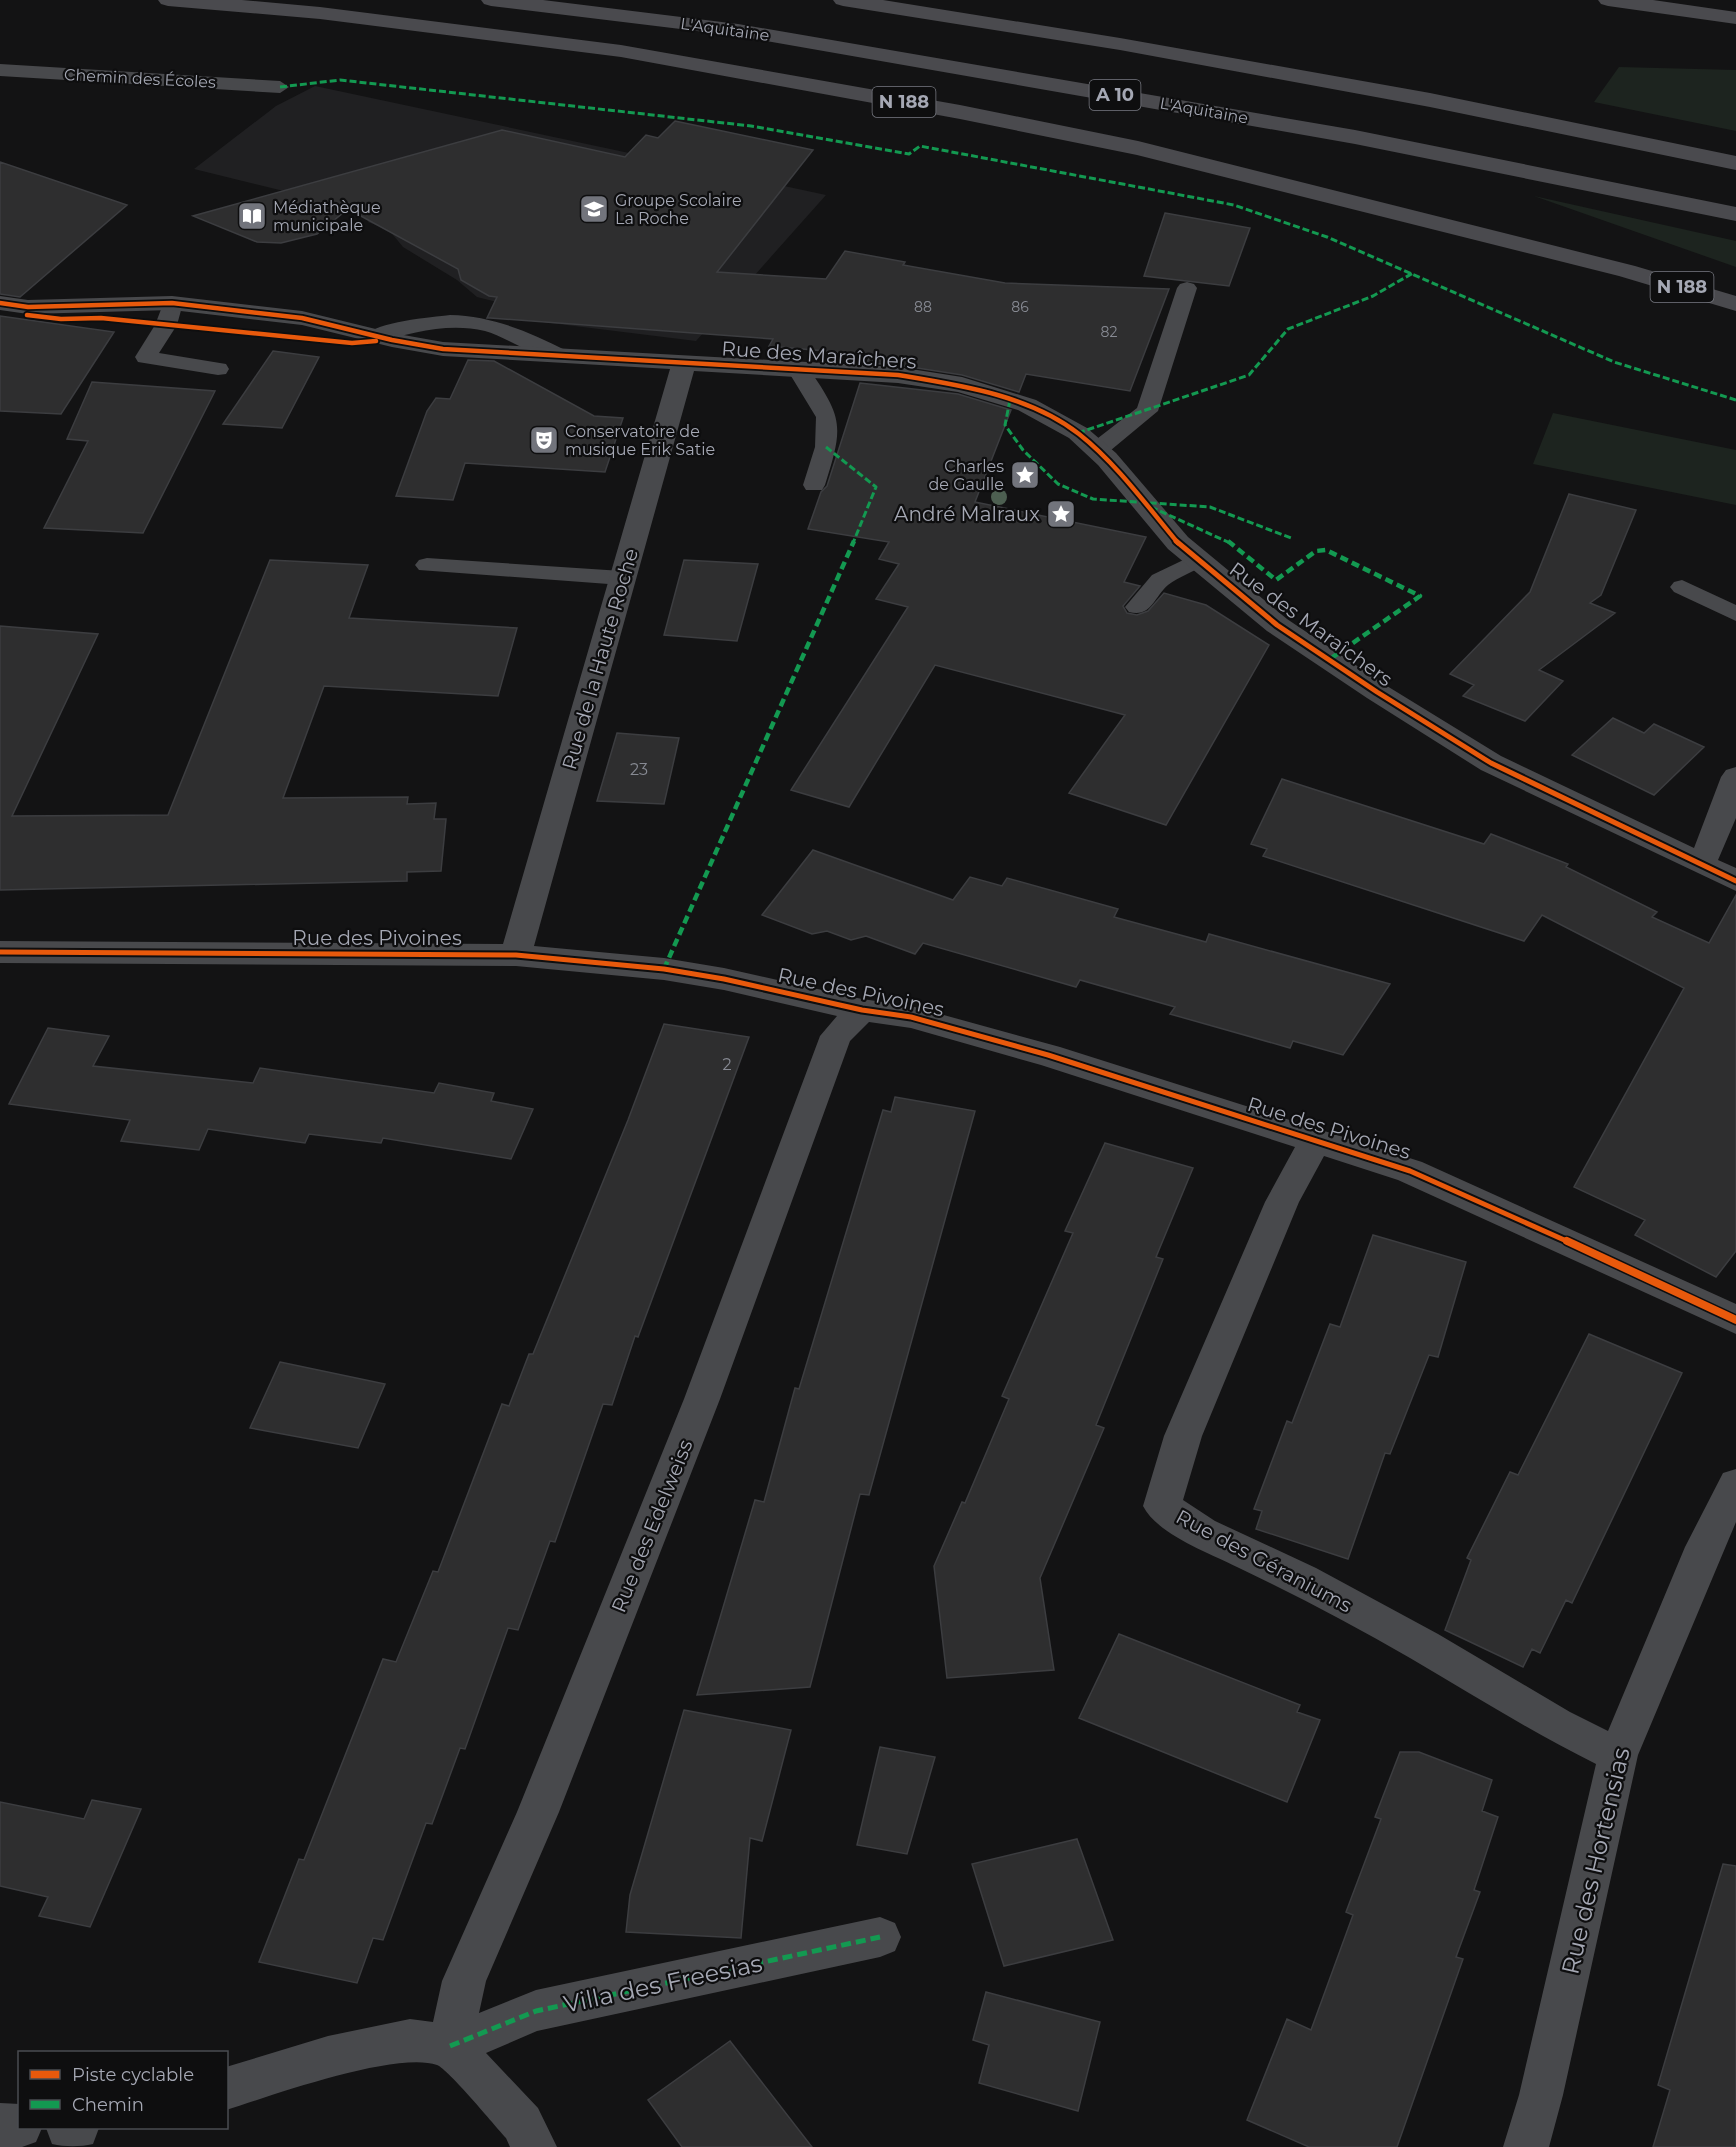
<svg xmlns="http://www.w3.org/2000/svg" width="1736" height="2147" font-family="Montserrat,sans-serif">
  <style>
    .built { fill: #202022 }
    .green { fill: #1d241f }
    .building { fill: #2e2e2f; stroke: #3c3d40; stroke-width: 1.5 }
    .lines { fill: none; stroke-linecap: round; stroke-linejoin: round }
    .service { fill: #48494c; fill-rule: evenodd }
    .minor { fill: #48494c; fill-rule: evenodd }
    .motorway { fill: #4a4a4e; fill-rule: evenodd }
    .quiet-far2 { stroke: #139951; stroke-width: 3; stroke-dasharray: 7 3; stroke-linecap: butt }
    .quiet-far1 { stroke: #139951; stroke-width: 4.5; stroke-dasharray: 8 4.5; stroke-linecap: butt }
    .quiet { stroke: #139951; stroke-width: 5; stroke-dasharray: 10 5; stroke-linecap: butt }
    .cycleway-far2-casing { stroke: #0e0e0f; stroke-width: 8 }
    .cycleway-far1-casing { stroke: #0e0e0f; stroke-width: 9 }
    .cycleway-casing { stroke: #0e0e0f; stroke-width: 11 }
    .cycleway-far2 { stroke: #e8590c; stroke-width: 4.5 }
    .cycleway-far1 { stroke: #e8590c; stroke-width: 5 }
    .cycleway { stroke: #e8590c; stroke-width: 8 }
    .tree { fill: #4d5f51 }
    .labels { text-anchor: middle; stroke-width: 4.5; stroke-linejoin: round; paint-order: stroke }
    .far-number-label { font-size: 14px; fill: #878a93 }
    .far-street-label { font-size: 16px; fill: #a5a8b4; stroke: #0e0e0f }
    .far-poi-label { font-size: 16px; fill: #a5a8b4; stroke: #0e0e0f; text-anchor: start }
    .number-label { font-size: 16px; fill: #878a93 }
    .shield { fill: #0e0e0f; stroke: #787a82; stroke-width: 1.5 }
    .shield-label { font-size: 18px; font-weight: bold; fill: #a5a8b4 }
    .street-label { font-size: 20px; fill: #a5a8b4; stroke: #0e0e0f }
    .poi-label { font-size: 20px; fill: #a5a8b4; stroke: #0e0e0f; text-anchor: end }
    .near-street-label { font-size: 24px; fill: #a5a8b4; stroke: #0e0e0f }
  </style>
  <rect width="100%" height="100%" fill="#131314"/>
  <path class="built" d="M315,86L826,195L696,341L494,316L497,302L477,297L457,280L403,247L389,230L368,222L381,191L296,194L194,169L276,106Z"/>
  <path class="green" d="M1619,67L1736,70V131L1594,102Z
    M1534,196L1736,241V267Z
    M1553,413L1736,450V505L1533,464Z"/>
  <path class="building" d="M675,121L813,150L717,272L826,279L845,251L905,262L903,265L1005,283L1169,289L1130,391L1026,374L1019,392L962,375L898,365L867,363L870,355L769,346L773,339L490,318H487L497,297L489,296L461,280L458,269L348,209L317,234L281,243L257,242L193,216L502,130L625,157L646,135L658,138Z
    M0,162L127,205L20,297L0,294Z
    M1165,213L1250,228L1229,286L1144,276Z
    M0,316L114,332L61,414L0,411Z
    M273,351L319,357L282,428L223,424Z
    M468,360L494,361L594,416L623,418L605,472L465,463L453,500L396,496L427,411L436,398L450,399Z
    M92,382L215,391L143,533L44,528L88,441L67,439Z
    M860,383L958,394L1011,410L975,502L1146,537L1124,582L1140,586L1123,606L1127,613L1137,615L1148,611L1164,593L1206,605L1269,645L1166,825L1069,793L1125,715L935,665L849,807L791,790L908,607L876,599L899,564L879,559L889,542L808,529L821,492L827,486Z
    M1569,494L1636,510L1601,595L1590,603L1615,613L1539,670L1563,681L1525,721L1463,696L1474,685L1450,674L1530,592Z
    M270,560L368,565L349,618L517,628L498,696L324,686L283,798L408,797L407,804L436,803L434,819H446L441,871L407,872V881L0,890V626L98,634L12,816L168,815Z
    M684,560L758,564L737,641L664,635Z
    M1613,718L1644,733L1654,724L1704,747L1654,795L1572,755Z
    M617,733L679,738L664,804L597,801Z
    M1282,779L1484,844L1491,834L1568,864L1566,867L1657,912L1652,917L1709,943L1736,895V1251L1716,1277L1635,1235L1645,1220L1574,1187L1684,988L1542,915L1524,941L1263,856L1267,849L1251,844Z
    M813,850L953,900L970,877L1002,886L1007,878L1118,909L1114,917L1206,942L1209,934L1390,984L1343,1055L1293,1041L1290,1048L1170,1014L1175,1007L1080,980L1076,987L923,943L915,954L866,936L851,940L827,931L812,934L762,915Z
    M664,1024L749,1037L638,1337L635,1336L612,1405L603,1404L555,1542L550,1541L518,1630L508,1628L465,1749L460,1748L432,1824L426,1823L383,1940L373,1938L357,1983L259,1962L299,1859L304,1860L383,1659L396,1662L433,1571L438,1572L502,1404L509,1406L529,1354H533L628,1120Z
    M48,1028L109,1036L93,1066L253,1083L260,1068L434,1093L439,1083L494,1093L491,1101L533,1109L511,1159L383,1138L381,1143L309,1134L305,1143L208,1129L199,1150L121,1141L130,1120L9,1104Z
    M895,1097L975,1111L869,1495L860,1494L810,1687L697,1695L755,1500L764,1502L795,1388L799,1389L883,1110L891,1112Z
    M1105,1143L1193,1168L1156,1257L1163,1259L1096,1425L1104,1428L1040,1578L1054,1670L947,1678L934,1566L962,1502L965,1503L1009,1399L1002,1396L1073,1233L1065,1231Z
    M1373,1235L1466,1262L1438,1357L1429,1355L1390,1454L1385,1453L1348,1559L1256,1529L1262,1511L1254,1509L1287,1421L1292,1423L1330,1324L1340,1327Z
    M1589,1334L1682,1373L1572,1603L1566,1600L1540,1653L1532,1649L1523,1667L1445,1630L1471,1560L1467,1558L1510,1472L1518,1475Z
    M280,1362L385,1384L358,1448L250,1428Z
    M1119,1634L1300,1705L1297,1712L1320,1720L1287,1802L1079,1718Z
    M684,1710L791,1730L762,1841L750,1838L741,1938L626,1932L630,1895Z
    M880,1747L935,1757L907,1854L857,1845Z
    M1400,1752H1419L1492,1780L1482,1811L1498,1817L1474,1890L1480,1892L1456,1957L1463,1959L1397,2147H1309L1247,2120L1287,2019L1311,2030L1353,1915L1346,1912L1381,1819L1375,1817Z
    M92,1800L141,1809L90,1927L39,1916L48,1897L0,1886V1802L84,1819Z
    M1077,1839L1113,1940L1004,1966L972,1864Z
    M1723,1864L1736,1866V2147H1653L1670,2090L1658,2085Z
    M986,1992L1100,2022L1078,2111L979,2083L989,2045L973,2040Z
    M730,2041L812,2147H682L648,2100Z"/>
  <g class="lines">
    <path class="service" d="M0,64L280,81L289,87L280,93L0,76Z
      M1187,282L1194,284L1197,288L1158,411L1105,455H1089L1086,450L1089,445L1137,408L1177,288L1180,284Z
      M172,297L179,299L183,303L177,325L159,353L226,364L229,369L226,374L218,375L138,362L135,357L155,325L165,299Z
      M450,315C493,316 529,332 567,351L570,356L567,361C547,366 508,337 485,331C448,322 412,333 376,342L368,341L365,336C375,322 432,317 450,315Z
      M799,365L807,366C843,418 844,425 825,485L822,490H806L803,485L815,447L816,417L788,371L791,366Z
      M1198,553L1206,555L1210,560L1206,565C1194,571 1179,577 1168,585C1154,597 1151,618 1129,612L1125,607L1152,575Z
      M427,558L622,571L630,573L634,578L630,583L622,585L419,570L415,565L419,560Z
      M1682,580L1736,605V621L1674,592L1670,587L1674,582Z"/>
    <path class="minor" d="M0,296L28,300L172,296L302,311L392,333L443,342L898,367L962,377L1036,400L1087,428L1116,453L1188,537L1287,619L1387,686L1501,756L1694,848L1721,777L1726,770L1736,767V818L1718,860L1736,868V891L1481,770L1367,698L1267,631L1168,549L1098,465L1069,438L1018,410L958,392L898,383L694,371L534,946L664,958L724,968L862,999L911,1006L1060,1047L1422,1162L1736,1304V1334L1398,1180L1324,1156L1299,1202L1202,1436L1183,1500L1215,1521L1316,1568L1438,1634L1570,1712L1608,1731L1685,1547L1723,1473L1736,1469V1522L1638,1755L1563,2095L1549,2147H1503L1519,2095L1596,1764C1531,1732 1472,1694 1410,1658C1353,1625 1296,1595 1237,1567C1209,1553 1157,1534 1143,1506L1164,1436L1265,1202L1295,1147L1041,1065L911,1028L869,1022L850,1041L720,1399L559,1812L486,1981L479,2013L536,1990L880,1917L895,1923L901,1937L895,1951L880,1957L537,2031L486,2053L538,2108L557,2147H510L506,2138C495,2126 448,2069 437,2065C395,2051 271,2096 226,2110V2067L328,2036L410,2019L433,2022L442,1981L517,1812L684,1399L820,1036L837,1016L724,990L664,980L516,966L0,963V941L503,944L670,369L443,356L392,347L302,325L172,310L28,314L0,310Z
      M0,2103L20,2104V2128H42L36,2142L22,2147H0Z
      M46,2128H99L93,2144C80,2147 65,2147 52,2144Z"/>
    <path class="motorway" d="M158,0H242L320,7L621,45L960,105L1138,141L1635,266L1736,296V311L1619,276L1137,155L960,119L621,57L320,19L168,6L161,4Z
      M481,0H543L738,24L1355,130L1736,207V221L1355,144L738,36L491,6L484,4Z
      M833,0H883L1120,38L1430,93L1736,156V170L1430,107L1120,50L843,6L836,4Z
      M1598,0H1653L1736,12V24L1608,6L1601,4Z"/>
    <path class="quiet-far2" d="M280,87L340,80L751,126L909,154L920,146L1234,205L1327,237L1614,362L1736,400
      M1010,400L1005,425L1023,450L1058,484L1093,499L1210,507L1291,538
      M1078,433L1249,375L1288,329L1373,296L1413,273
      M826,447L876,487L853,543
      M1151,507L1230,543"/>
    <path class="quiet-far1" d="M1228,541L1276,580L1316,551L1326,550L1420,596L1330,659
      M664,969L854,541"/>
    <path class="quiet" d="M450,2046L536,2011L880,1937"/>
    <g class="cycleway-far2-casing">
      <path id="cycleway-far2" d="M0,303L28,307L172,303L302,318L392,340L443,349L898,375C959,385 1029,395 1079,434C1117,464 1147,506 1178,543
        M27,315L61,319L101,318L352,343L376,341"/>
    </g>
    <g class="cycleway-far1-casing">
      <path id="cycleway-far1" d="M1176,541L1277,625L1377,692L1491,763L1736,881
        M0,952L516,955L664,969L724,979L862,1010L911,1017L1048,1055L1410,1171L1571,1243"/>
    </g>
    <g class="cycleway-casing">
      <path id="cycleway" d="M1567,1241L1736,1320"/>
    </g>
    <use href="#cycleway-far2" class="cycleway-far2"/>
    <use href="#cycleway-far1" class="cycleway-far1"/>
    <use href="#cycleway" class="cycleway"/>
  </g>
  <circle class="tree" cx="999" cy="497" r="8"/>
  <defs>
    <g id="school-square" transform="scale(1.5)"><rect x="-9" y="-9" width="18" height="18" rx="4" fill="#72747c" stroke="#0e0e0f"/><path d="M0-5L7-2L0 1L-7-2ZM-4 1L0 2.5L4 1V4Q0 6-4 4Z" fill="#fff"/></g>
    <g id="library-square" transform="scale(1.5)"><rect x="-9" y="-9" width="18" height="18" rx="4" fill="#72747c" stroke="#0e0e0f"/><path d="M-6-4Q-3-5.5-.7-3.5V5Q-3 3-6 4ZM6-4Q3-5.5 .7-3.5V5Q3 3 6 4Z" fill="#fff"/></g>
    <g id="theatre-square" transform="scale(1.5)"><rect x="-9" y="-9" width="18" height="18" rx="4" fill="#72747c" stroke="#0e0e0f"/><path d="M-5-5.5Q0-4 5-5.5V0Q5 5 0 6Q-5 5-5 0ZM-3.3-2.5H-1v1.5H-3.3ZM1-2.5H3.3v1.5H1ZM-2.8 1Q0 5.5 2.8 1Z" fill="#fff"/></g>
    <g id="sight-square" transform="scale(1.5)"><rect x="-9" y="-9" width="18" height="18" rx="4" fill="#72747c" stroke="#0e0e0f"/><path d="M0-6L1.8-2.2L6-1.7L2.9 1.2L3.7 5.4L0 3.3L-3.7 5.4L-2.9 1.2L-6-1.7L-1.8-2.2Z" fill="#fff"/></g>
  </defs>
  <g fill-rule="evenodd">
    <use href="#school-square" x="594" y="209"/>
    <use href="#library-square" x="252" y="216"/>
    <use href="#theatre-square" x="544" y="440"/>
    <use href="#sight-square" x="1025" y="475"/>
    <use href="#sight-square" x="1061" y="514"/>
  </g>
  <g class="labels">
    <g class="far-number-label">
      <text x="923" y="312">88</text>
      <text x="1020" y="312">86</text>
      <text x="1109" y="337">82</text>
    </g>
    <g class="far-street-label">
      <text transform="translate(725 29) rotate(8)" y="6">L'Aquitaine</text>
      <text transform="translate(140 78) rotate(3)" y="6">Chemin des Écoles</text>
      <text transform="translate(1204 110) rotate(10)" y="6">L'Aquitaine</text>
    </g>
    <g class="far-poi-label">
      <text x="615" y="206">Groupe Scolaire<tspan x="615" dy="18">La Roche</tspan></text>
      <text x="273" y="213">Médiathèque<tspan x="273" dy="18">municipale</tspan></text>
      <text x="565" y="437">Conservatoire de<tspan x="565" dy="18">musique Erik Satie</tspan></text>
      <text x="1004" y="472" text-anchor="end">Charles<tspan x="1004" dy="18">de Gaulle</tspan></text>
    </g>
    <g class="number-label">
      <text x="639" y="775">23</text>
      <text x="727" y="1070">2</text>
    </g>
    <g class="shield">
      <rect x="1089.5" y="80" width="51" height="30" rx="4.5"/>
      <rect x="872.5" y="87" width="63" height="30" rx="4.5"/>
      <rect x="1650.5" y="272" width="63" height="30" rx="4.5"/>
    </g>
    <g class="shield-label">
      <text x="1115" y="101">A 10</text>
      <text x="904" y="108">N 188</text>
      <text x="1682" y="293">N 188</text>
    </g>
    <g class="street-label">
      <text transform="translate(819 355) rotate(4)" y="7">Rue des Maraîchers</text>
      <text transform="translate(1311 624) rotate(36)" y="7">Rue des Maraîchers</text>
      <text transform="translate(600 659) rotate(-74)" y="7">Rue de la Haute Roche</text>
      <text x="377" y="945">Rue des Pivoines</text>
      <text transform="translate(861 992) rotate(12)" y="7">Rue des Pivoines</text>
      <text transform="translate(1329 1128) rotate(17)" y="7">Rue des Pivoines</text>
      <text transform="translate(652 1526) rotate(-68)" y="7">Rue des Edelweiss</text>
      <text transform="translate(1264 1561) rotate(28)" y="7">Rue des Géraniums</text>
    </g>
    <g class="poi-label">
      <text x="1040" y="521">André Malraux</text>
    </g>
    <g class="near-street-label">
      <text transform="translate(1596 1861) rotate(-77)" y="8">Rue des Hortensias</text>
      <text transform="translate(663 1984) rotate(-12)" y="8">Villa des Freesias</text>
    </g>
  </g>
  <rect x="18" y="2051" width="210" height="78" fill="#0e0e0f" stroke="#4a4c51" stroke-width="1.5"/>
  <rect x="30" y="2070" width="30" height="9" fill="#e8590c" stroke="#4a4c51" stroke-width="1.5"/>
  <text x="72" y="2081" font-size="18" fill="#a5a8b4">Piste cyclable</text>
  <rect x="30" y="2100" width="30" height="9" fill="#139951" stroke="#4a4c51" stroke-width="1.5"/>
  <text x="72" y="2111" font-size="18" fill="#a5a8b4">Chemin</text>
</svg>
